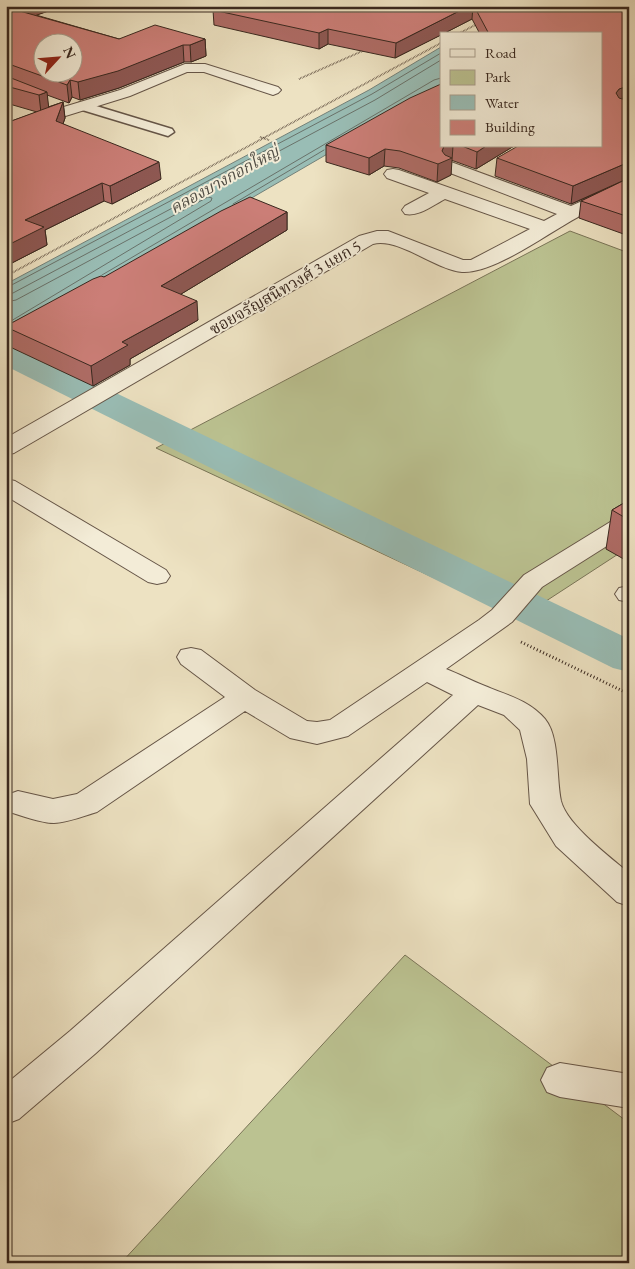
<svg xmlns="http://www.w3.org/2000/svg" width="635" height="1269" font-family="'EB Garamond','Noto Serif Thai',serif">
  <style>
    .green { fill: #bbc291; stroke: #7a7558 }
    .water { fill: #99bdb5; stroke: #738179 }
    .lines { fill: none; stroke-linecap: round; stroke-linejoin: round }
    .shore { stroke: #69726a; stroke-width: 1 }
    .canal { fill: #99bdb5; fill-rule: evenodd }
    .lane-casing { stroke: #665648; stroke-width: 3 }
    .street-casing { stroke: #665648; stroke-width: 2 }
    .path-far1 { stroke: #39281f; stroke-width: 2; stroke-dasharray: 0.5 1; stroke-linecap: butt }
    .path { stroke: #39281f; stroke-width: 3; stroke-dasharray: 1 2.5; stroke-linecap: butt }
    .lane { fill: #f3ecd7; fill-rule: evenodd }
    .street { fill: #f3ecd7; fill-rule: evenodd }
    .wall { fill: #af6c66; stroke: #39281f }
    .shaded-wall { fill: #8e5853; stroke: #39281f }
    .building { fill: #cb7e77; stroke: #39281f; fill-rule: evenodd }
    .labels { text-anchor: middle; stroke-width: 4; stroke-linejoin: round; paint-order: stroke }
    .far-water-label { font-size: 16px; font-style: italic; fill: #514d44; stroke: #f3ecd7 }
    .far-street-label { font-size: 16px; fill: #39281f; stroke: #f3ecd7 }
  </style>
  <rect width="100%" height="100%" fill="#ede2c2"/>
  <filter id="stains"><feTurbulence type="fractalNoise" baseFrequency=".004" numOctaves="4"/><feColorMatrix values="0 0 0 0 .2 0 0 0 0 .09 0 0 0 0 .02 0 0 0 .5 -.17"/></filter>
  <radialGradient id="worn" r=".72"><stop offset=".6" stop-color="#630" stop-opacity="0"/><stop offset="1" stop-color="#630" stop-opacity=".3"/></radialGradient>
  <path class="green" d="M570,231L629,253V547L520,618L156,448Z
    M405,955L629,1123V1263H121Z"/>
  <path class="water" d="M441,47V88L255,196L6,345V284L369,90Z"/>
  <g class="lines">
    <path class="shore" d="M233,204L324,150
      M102,275L434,80L441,78
      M6,288L372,94L441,53
      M6,295L13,293L375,100L441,60
      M6,302L16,300L208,197L212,198L211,201L6,324"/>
    <path class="canal" d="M6,343L18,346L629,639V672L613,668L6,366Z"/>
    <g class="lane-casing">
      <path id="lane" d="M83,102L172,129L174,132L168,136L79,109L77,106L79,103Z"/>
    </g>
    <g class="street-casing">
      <path id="street" d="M185,64H205L278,87L281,90L278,93L273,95L204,72H187L130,96L59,118L6,139V128L47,112L120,90Z
        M451,162L571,206L629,180V192C612,200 594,208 578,217C548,233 494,274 462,272C436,270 398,237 373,244L14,453L6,455V438L359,236L377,231H388L463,260H471L530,229L445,199C433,205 419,217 405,214L402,210L405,206L429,193L387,178L384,174L387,170L393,169L399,170L544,221L557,214L445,171L442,167L445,163Z
        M6,479L15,481L166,570L170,576L166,582L157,584L148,582L6,496Z
        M629,514V532L542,587L512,622L446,669C459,674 472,681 485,686C506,695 529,700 545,719C560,737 556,778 561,801C567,825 610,857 629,873V906L617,902L556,846L535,812L530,804L527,759L520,730L504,715L478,705L96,1053L19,1119L6,1124V1084L70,1031L453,695L427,682L348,736L317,744L290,738L245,711L97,812C84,816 68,822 54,823C41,823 19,815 7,811V795L18,791L53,799L77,794L225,697L181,664L177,657L181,650L191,648L201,650L255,690L307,721L317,722L330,720L479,620L492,610L524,575L620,516Z
        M629,586V602L619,600L615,594L619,588Z
        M560,1063L629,1074V1108L560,1097L547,1092L541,1080L547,1068Z"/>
    </g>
    <path class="path-far1" d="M458,34L479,23
      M299,79L367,49
      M260,137L269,140
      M6,276L441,43"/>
    <path class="path" d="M521,642L629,694"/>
    <use href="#lane" class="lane"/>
    <use href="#street" class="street"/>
  </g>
  <path class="wall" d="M6,6H63L36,15L119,39H205L206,56L191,62H184L119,88L80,100L72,97L69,103L47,95L48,107L63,102L65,118L63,124L161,179L112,204L104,201L45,230L47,245L6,266V123L37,112L6,103Z
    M221,6H629V236L579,218L581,201L613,186L571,204L495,176L497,158L601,146V34H480L472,19L395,58L328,44L319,49L214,25L213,10Z
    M326,145L441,146H514L476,169L451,160V175L437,182L399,168L384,166L369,175L326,162Z
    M287,212V230L181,294L198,320L130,359V365L93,386L8,346L6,333V326L104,277Z
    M629,500V562L606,549L612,510Z"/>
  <path class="shaded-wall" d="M13,6H63L11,24L9,8Z
    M469,6H473L472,19L443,34H441V35L395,58L396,43Z
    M328,29V44L319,49V33Z
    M205,39L206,56L191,62L190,45Z
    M183,45L184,62L119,88L80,100L78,82Z
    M70,80L72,97L69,103L67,85Z
    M625,87L622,103L616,105V93L619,89Z
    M47,92L49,110L41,113L39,95Z
    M63,102L65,118L58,138L56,121Z
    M444,146H453L451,175L437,182L438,164L442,151Z
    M486,146H514L476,169L477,152Z
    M385,149L384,166L369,175V158Z
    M159,162L161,179L112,204L110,186Z
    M629,162V178L571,204L573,186Z
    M102,183L104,201L45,230L47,245L6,266V246L25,220Z
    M287,212V230L163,305L161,286Z
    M197,301L198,320L130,359V365L93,386L91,366L122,342Z"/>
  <path class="building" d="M6,6H13L9,8L119,39L155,25L205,39L190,45H183L118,71L78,82L70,80L67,85L6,63ZM42,42H72V72H42Z
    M221,6H469L396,43L328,29L319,33L213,10Z
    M474,6H629V88L625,87L619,89L616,93L619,98L629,101V162L573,186L497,158L518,146H601V34H489Z
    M6,76L47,92L39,95L6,86Z
    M441,84V146H444L442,151L445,155L452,158L438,164L400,151L385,149L369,158L326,145L410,98Z
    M63,102L56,121L159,162L110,186L102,183L25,220L44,227L6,246V123Z
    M462,146H486L477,152Z
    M629,178V217L581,201Z
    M250,197L287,212L161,286L197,301L122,342L128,345L91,366L6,327V326L93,279L101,276L104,277L221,211Z
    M629,500V520L612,510Z"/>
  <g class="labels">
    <g class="far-water-label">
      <text transform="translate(224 179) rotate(-29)" y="6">คลองบางกอกใหญ่</text>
    </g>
    <g class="far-street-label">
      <text transform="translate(285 287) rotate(-30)" y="6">ซอยจรัญสนิทวงศ์ 3 แยก 5</text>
    </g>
  </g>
  <rect width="635" height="1269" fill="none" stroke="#ede2c2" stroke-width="25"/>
  <rect x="8" y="8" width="620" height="1254" fill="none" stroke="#39281f" stroke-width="2.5"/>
  <rect x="12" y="12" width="610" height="1244" fill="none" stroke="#39281f"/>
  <rect x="440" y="32" width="162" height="115" fill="#f3ecd7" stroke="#a99e8d"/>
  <rect x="450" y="49" width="25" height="8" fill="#f3ecd7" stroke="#a99e8d"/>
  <text x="485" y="58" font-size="15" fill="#39281f">Road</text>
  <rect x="450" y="70" width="25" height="15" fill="#bbc291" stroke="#a99e8d"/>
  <text x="485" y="82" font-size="15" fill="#39281f">Park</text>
  <rect x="450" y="95" width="25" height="15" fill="#99bdb5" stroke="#a99e8d"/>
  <text x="485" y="108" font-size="15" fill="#39281f">Water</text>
  <rect x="450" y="120" width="25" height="15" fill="#cb7e77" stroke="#a99e8d"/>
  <text x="485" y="132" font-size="15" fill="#39281f">Building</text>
  <g transform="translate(58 58) rotate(64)"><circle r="24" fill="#f3ecd7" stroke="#a99e8d"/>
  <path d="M0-4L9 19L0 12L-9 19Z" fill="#8f2418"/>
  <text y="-8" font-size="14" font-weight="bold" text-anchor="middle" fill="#39281f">N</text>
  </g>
  <rect width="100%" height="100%" filter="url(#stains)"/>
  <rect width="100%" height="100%" fill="url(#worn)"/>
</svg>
